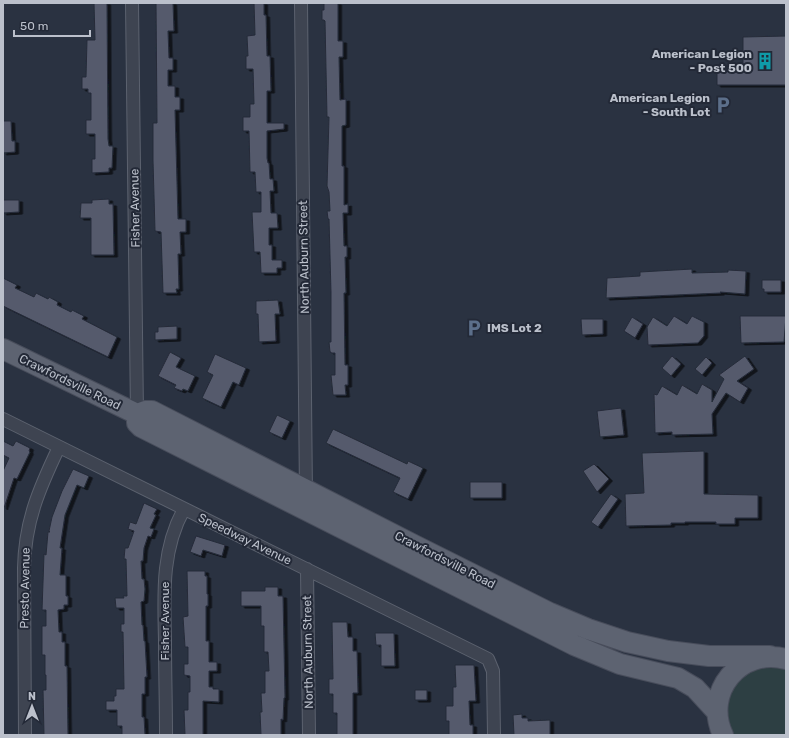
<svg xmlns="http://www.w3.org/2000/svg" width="789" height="738" font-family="Rubik,sans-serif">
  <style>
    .green { fill: #2d3f43 }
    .building { fill: #545a6c; stroke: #252b39; filter: url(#shadow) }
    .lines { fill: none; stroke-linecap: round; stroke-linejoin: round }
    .street-casing { stroke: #5c626f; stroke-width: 14 }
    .primary-casing { stroke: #484d5b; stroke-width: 22 }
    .street { stroke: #3e4451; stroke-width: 12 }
    .primary { stroke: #5d6371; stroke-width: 20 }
    .labels { text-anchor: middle; stroke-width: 4; stroke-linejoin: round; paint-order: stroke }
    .poi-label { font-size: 12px; font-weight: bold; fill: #bbc0cb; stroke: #232937; text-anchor: end }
    .street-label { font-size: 12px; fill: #bbc0cb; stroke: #232937 }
  </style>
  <defs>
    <filter id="shadow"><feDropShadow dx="3.5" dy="2" stdDeviation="0" flood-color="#0009"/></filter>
  </defs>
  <rect width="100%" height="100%" fill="#2a3241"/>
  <path class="green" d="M786,659V735H723L730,675Z"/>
  <path class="building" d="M94,3H107L108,139L109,146H113L112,168H109V172L92,173V159H95V134H86V120H91V93H88V89H82V77H86L87,40H95Z
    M156,3H173L174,31H168L169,58H173V70H168V86H175V97H180V110H175L178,219H186V232H180L181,254H178L179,289H176L177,293H163L161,232L155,231L153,161V123H157Z
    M254,3H264V15H266L267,56H270L271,91H267V123H284V129L267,131V158L268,163H269L270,179H273L274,191H270L271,213H277L278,228H269V245H272V260H282V268H277V273H261L260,252H254L252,212H261V192H256L255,172H250L249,131H243V117H250V104H254L253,69H246V56H248L247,36L255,35Z
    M324,3H338V41H343V57H339L340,100L346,99V125L342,126V166H344V205L348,204V213H343L344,246H347V257H345L346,293H344L345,365H348V385H345L346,395H333L331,375H335V353H331V352H330L329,342H331V293L329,219H328L327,211H330L329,192L327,186L329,117H327L325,21L324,20H322V10H324Z
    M786,36V85H717V71L743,70V37Z
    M3,121H11L12,141H15V152L3,153Z
    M109,199V204H113L114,255H91V218H80L81,203H92V200Z
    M3,200H19V212L3,213Z
    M692,269V273L728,272V270L746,271L745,294L720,292L721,293L606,298L607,278L640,276V272Z
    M3,278L17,285L15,288L34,297L36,293L48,299L49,297L58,302L57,305L71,312L72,310L84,316L82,319L117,337L108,357L3,306Z
    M762,280H781V292H764V289H762Z
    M278,300L280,314H275L276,341L259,342L258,314H256V301Z
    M674,316L687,324L692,316L704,322V336L698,343L648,345L647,327L653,317L667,326Z
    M740,316H786L784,342L741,343Z
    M632,317L643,324L635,338L624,331Z
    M581,319H603V334L582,335Z
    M177,326V339L155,340V332H158V327Z
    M170,352L181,358L176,367L195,376L188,391L183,389L182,391L174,388L176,385L158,376Z
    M215,354L246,368L239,385L233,382L221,407L202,398L213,375L207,372Z
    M672,356L681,364L671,376L662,368Z
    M745,356L754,369L737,381L748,388L740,402L726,393L712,414L713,434L672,435V432L655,433L654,394L657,395L662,386L677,395L682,385L697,394L702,384L712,390V402L724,379L719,375Z
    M706,357L712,363L702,375L695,369Z
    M621,408L624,435L600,437L597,411Z
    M277,415L290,421L282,438L269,432Z
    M333,429L407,464L408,461L423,468L408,499L393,492L400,478L326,443Z
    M3,441L13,446L16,441L30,448L29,451L30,452L17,479L14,478L4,508L3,507V471L9,458L3,455Z
    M704,451V494L758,495V518H735V524H716V522H685V523H671V525L626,526L625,494L644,493L642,453Z
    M594,464L609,479L597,492L583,471Z
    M73,469L89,476L84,488L77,485L65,515L60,548H62L60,575H66V596H68V605H64V609L58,610L59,632H62V642H65V666H67L68,735H44L43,690H46V675H45V655H42V626H46V610H42L44,554L46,555L48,532H50L49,531L52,517L62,491Z
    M470,482H502V498H470Z
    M611,494L618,499L598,527L591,522Z
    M144,503L157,509L154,514L156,515L150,528L154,529L151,537L148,536L144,548L143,561H141L142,579H144L145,589L144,601L141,602L142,625H143L144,641H145L147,677H145V694H142V717H144L145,735H122V726H117V710H106V701H114V696H116V689H124L123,632H121V624H124V608H116L115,598H124L123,596H127L126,559H124L125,548H128L134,531L128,529L130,522L136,524Z
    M196,536L225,545L222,556L203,550L201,556L190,552Z
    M187,571H205V576H207V594H208V606H206V641H209V662H217V671H209V687H213V689H219V702L203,701V735H185L184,710H188V692H190V676L184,675V664H188V647H185L183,617L188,616Z
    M265,587H278V596H283L285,698H284L283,720L281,719V735H261L260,712H262L261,693H265V671H269L268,652H264V626H261V606H241V591H265Z
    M332,622H347L348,637H353V651H357L358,693H353V735H337V713H333V694H329V679H333Z
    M375,633H394L395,666H381V645H376Z
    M455,665H474L476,701H469L470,725H473V735H449V721H446V706H453V687H456Z
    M415,690H427V700H415Z
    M522,714V718H528V721L550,720V735H514L513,715Z"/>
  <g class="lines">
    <g class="street-casing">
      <path id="street" d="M132,3L137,414
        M301,3L306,495
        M3,419L488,659L493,671L494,735
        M307,569L309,735
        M25,735L24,568C25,521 39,489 59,447
        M166,735C166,703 165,672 165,640C164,596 161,550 184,509"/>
    </g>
    <g class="primary-casing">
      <path id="primary" d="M3,349L137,414L145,411H152L414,545L550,613L588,629L627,642L668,651L709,656H770
        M137,414V423L141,427L574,645L620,664L678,678L695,688L717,712
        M723,735C703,692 740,647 786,659"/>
    </g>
    <use href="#street" class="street"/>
    <use href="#primary" class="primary"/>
  </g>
  <defs>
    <g id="building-bare" transform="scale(1.38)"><path d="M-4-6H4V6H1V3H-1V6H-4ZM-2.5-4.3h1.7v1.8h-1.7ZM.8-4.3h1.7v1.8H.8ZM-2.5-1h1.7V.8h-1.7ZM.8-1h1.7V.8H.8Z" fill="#0f9aa8" stroke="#232937" stroke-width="2.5" paint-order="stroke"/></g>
    <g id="parking-bare" transform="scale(1.38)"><path d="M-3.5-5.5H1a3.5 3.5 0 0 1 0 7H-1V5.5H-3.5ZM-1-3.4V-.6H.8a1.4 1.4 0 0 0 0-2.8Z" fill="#5c6f8a" stroke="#232937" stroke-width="2.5" paint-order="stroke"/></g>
  </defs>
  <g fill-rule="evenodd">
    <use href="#building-bare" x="765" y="61"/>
    <use href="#parking-bare" x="723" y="105"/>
    <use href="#parking-bare" x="474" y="328"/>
  </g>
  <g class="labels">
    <g class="poi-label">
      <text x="752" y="58">American Legion<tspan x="752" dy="14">- Post 500</tspan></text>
      <text x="710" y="102">American Legion<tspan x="710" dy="14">- South Lot</tspan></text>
      <text x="487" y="332" text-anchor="start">IMS Lot 2</text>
    </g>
    <g class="street-label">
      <text transform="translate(135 208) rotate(-91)" y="4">Fisher Avenue</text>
      <text transform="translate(304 257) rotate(-91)" y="4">North Auburn Street</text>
      <text transform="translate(70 382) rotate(26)" y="4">Crawfordsville Road</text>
      <text transform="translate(245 539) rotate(26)" y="4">Speedway Avenue</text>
      <text transform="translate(445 560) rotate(27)" y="4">Crawfordsville Road</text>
      <text transform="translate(25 588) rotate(-89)" y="4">Presto Avenue</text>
      <text transform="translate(165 621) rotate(-90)" y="4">Fisher Avenue</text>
      <text transform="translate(308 652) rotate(-91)" y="4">North Auburn Street</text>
    </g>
  </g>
  <rect width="789" height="738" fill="none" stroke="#bbc0cb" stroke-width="8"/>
  <g transform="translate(32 706)" stroke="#232937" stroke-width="3" paint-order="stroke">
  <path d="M0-3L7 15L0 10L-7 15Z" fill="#bbc0cb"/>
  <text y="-6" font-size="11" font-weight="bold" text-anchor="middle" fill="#bbc0cb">N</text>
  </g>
  <path d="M14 30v6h76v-6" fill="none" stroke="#bbc0cb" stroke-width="2"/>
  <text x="20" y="30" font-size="12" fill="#bbc0cb" stroke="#232937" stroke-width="3" paint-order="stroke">50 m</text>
</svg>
